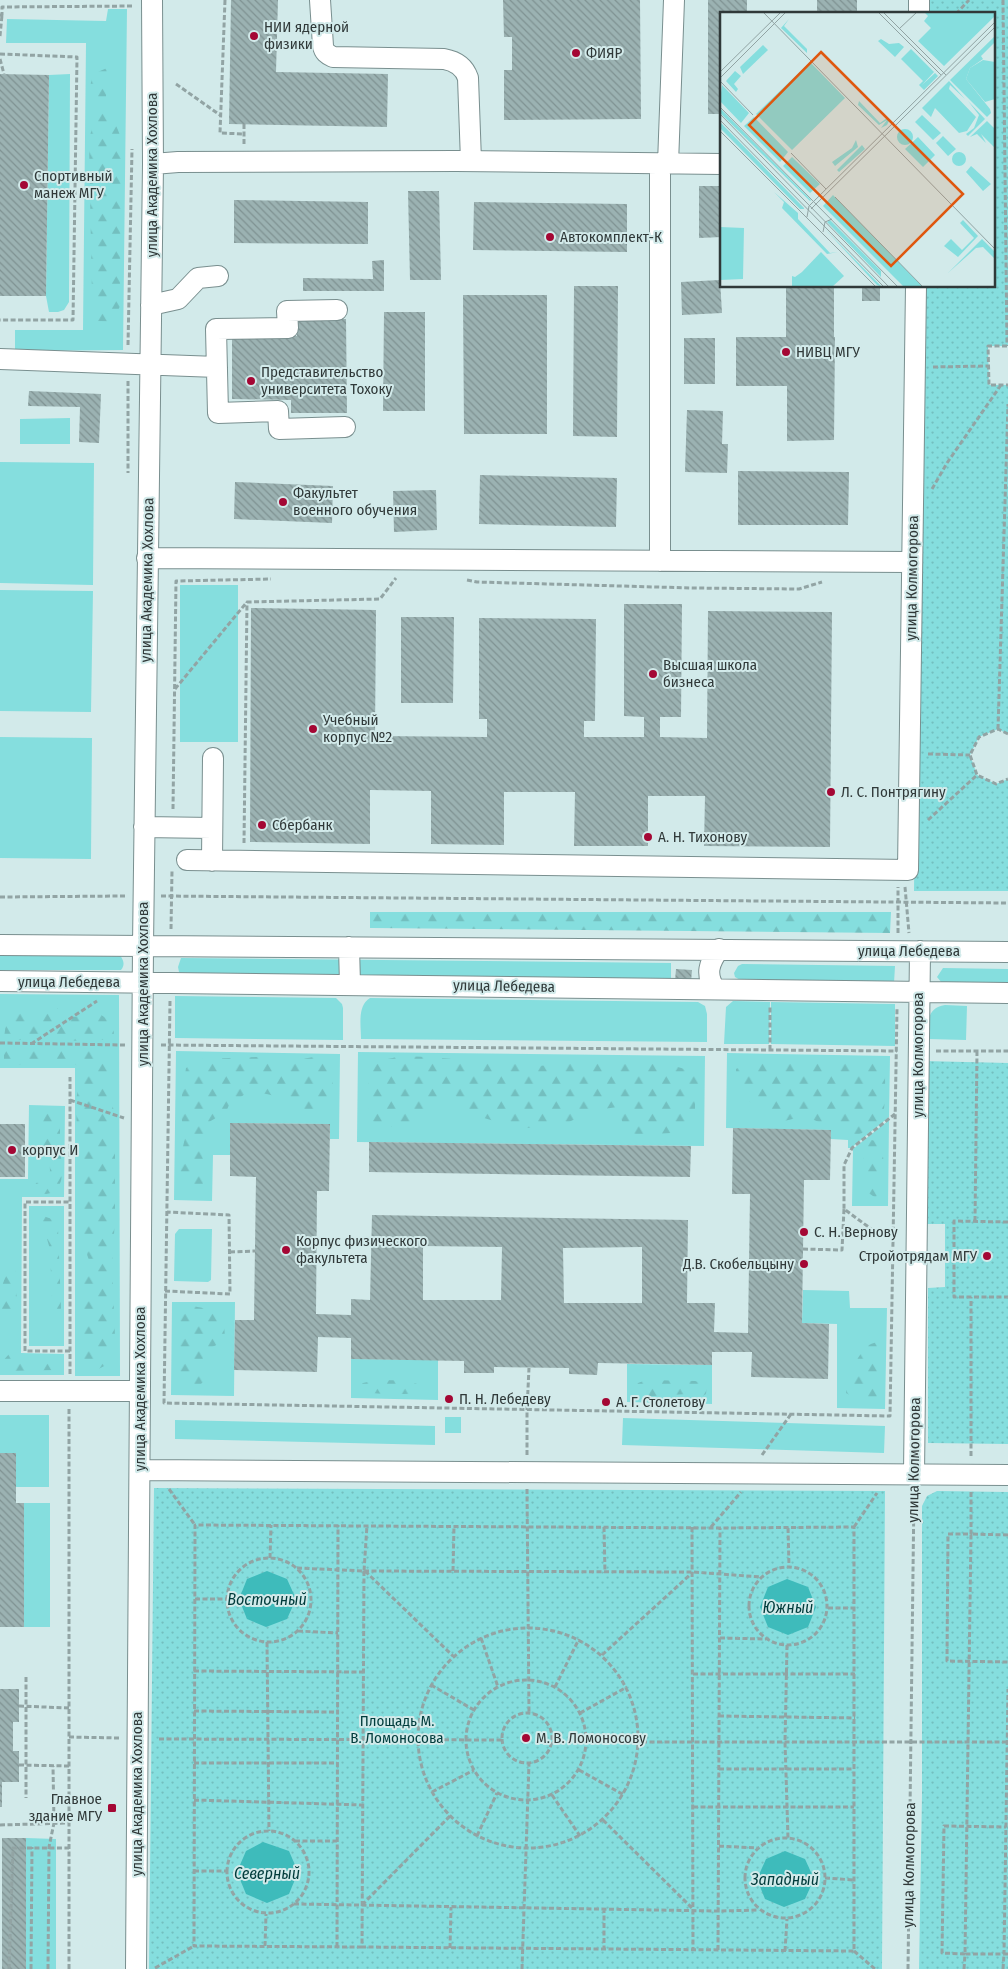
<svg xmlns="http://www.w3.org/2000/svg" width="1008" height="1969" font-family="'Fira Sans Condensed',sans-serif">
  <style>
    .green { fill: #85dede }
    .forest { fill: url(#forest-firs) }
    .park { fill: url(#park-dots) }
    .water { fill: #3ebbbb }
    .building { fill: url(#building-back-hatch); fill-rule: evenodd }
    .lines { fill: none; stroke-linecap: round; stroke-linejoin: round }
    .minor-casing { stroke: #798f8f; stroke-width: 22 }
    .path { stroke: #92a4a4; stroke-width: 3; stroke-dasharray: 5 2.5; stroke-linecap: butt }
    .minor { stroke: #fff; stroke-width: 20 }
    .poi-dot { fill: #a40734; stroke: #d2eaea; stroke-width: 2 }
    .labels { text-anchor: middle; stroke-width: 4; stroke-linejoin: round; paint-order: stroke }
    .poi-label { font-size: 15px; fill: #303939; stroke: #d2eaea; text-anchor: start }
    .street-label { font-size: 15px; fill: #303939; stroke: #d2eaea }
    .park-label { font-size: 15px; fill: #003c3c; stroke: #d2eaea }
    .water-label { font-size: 16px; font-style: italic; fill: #003b3b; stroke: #d2eaea }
    .inset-road { fill: none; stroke: #91a3a3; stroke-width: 1 }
    .view { fill: #df570e; fill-opacity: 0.15; stroke: #df570e; stroke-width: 2.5 }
    .inset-edge { fill: none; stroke: #303939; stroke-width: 2.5 }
  </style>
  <defs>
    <pattern id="forest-firs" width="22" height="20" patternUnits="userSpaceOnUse" patternTransform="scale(1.25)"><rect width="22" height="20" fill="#85dede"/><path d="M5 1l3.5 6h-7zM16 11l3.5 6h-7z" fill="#73bfbf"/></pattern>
    <pattern id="park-dots" width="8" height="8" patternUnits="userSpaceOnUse" patternTransform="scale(1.25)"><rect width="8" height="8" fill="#85dede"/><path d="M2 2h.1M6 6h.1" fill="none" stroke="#73bfbf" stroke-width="1.8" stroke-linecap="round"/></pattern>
    <pattern id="building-back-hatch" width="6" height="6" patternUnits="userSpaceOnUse" patternTransform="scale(1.25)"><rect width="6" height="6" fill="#9bb2b2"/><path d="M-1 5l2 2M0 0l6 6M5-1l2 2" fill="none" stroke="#7f9292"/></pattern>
  </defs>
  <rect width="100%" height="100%" fill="#d2eaea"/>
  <path class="green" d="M108,9H127L123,350L15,351V330H83L86,43H6L7,19L106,21Z
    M70,74L69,302L64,310L58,312H49L46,296L49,75Z
    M70,418V444H20V419Z
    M0,462L94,463L93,585L0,583Z
    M180,585H238V742H180Z
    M0,590L93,591L91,712L0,711Z
    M0,737L92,738L91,859L0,858Z
    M0,954L120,955C124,961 125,965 121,970H0Z
    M181,958L671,963V980L184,976L179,972L178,967Z
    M742,964L895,966L894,983L742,981L735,977L734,973L738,966Z
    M943,968L1008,969V983H942L937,977Z
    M0,994L119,995L120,1376H75V1068H0Z
    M175,996L336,998L342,1004L343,1008V1040L175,1038Z
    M370,998L698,1002L705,1006L707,1014V1042L361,1039C361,1025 357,1006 370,998Z
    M733,1001L770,1002L769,1044H724L726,1007Z
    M771,1002L895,1004V1046L771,1044Z
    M945,1005L967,1006L966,1040L928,1039C928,1023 926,1008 945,1005Z
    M176,1051L340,1054L339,1139H330V1124L231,1123L230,1155H213L212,1201L174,1200Z
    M358,1052L705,1056L704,1146L357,1142Z
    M727,1053L890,1056L889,1117L851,1148H848V1140L831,1139V1130L726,1128Z
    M29,1105L65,1106L64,1197H22L21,1353L64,1354V1375H0V1179H28Z
    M889,1120L888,1206H852L853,1149Z
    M29,1206H64V1346H29Z
    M179,1229H212L211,1280L208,1282L174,1281L175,1234Z
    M803,1290L849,1291L850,1308H887L885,1409L837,1408V1324L802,1323Z
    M172,1302H235L234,1396L171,1395Z
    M351,1359L438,1360V1400L351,1398Z
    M627,1364L712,1365V1404L627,1402Z
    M0,1415H49V1487H16L0,1453Z
    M445,1417H461V1433H445Z
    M623,1418L885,1426L884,1453L622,1445Z
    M175,1420L435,1426V1445L175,1439Z
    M24,1503H50V1627H24Z
    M26,1838L56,1839V1969H26Z"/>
  <path class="forest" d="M107,68L106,98L121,138L120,306L113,322L97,321L92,297L89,140C92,128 96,115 94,103C92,87 88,92 93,74Z
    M370,912H891L890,933L370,928Z
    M54,1007L75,1017L96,1012C106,1018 113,1021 114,1034L110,1038L92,1042L39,1038L11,1041L4,1038L6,1023L18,1013Z
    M21,1047L36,1048L46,1051L61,1048L76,1050L104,1049L110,1059L112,1078L111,1098L114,1112L110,1129L115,1148V1220L112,1263L115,1337L114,1353L106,1365L93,1372L80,1369C79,1333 84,1298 82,1262L89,1260C86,1251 82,1242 81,1234C79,1219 81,1203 81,1188C82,1158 68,1095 84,1071L75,1064L59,1062L8,1065L4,1060V1049Z
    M319,1056C327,1060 331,1067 332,1077C334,1094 335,1114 310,1111C303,1110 296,1104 290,1101C278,1096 261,1092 248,1092L229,1105L226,1112L209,1122L203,1135L202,1155L206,1170L202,1188L187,1189L180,1182L181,1155L185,1138L180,1109L186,1068L201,1059L257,1057L291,1061Z
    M400,1056L429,1057L538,1066L588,1062L642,1065L664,1063L695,1072L699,1080L695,1103V1118L686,1132L641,1135L626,1132L617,1107L591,1111L567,1123L547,1128H519L470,1114L452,1091L445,1097L419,1126L397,1128L371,1121C368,1105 362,1071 381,1061C386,1059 394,1058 400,1056Z
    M762,1061L797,1064L813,1062L878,1063L885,1069C885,1080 886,1109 882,1117C877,1127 856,1139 845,1135C840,1133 837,1128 833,1124L821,1123L805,1116L780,1122L766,1116L741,1094L736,1080V1069L748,1062Z
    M47,1111H55L60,1118V1152L63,1169L61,1181L56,1192L46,1194L33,1193L36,1183L45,1180L50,1171L49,1153L40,1146L45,1133L42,1124Z
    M870,1140L880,1141C886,1162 884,1178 876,1198L867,1192L863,1161L864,1147Z
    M37,1214L52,1219L58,1228L61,1308L60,1315L56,1316L52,1300L50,1249L44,1229Z
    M6,1268L16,1271L17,1307L13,1324L4,1321C2,1312 0,1301 1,1292C2,1283 6,1279 6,1268Z
    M193,1306C219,1311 225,1313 225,1341L210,1348L203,1358C205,1377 212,1379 192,1389C186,1386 179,1384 178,1376C174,1362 178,1329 178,1312Z
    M881,1341L878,1376L881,1389L875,1400L862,1402L846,1393C846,1378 857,1355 869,1345C872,1343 877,1342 881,1341Z
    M10,1353L34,1362L57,1359L59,1365L55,1370L2,1371L0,1364Z
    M377,1380C391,1380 420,1380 429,1391C413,1395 371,1396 356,1389L363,1383Z
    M646,1380L695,1381L707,1384L706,1394L701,1397L687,1394L637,1397L634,1390L638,1383Z"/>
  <path class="park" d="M924,0H1008V346H988L989,385H1008V734L998,729L979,737L970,755L977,775L996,784L1008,779V891H914L921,286H994V14H924Z
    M923,1061L1008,1063V1444L928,1443V1288L945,1287V1224H924Z
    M154,1488L885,1491L882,1969H149Z
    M937,1491L1008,1492V1969H919L922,1795V1506L927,1496Z"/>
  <path class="water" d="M267,1571L287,1579L296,1599L287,1619L266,1627L247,1619L239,1599L247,1579Z
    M787,1579L808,1587L816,1607L808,1627L788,1635L768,1627L760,1607L768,1587Z
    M263,1842L289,1851L298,1872L289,1894L267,1903L246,1894L237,1872L246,1851Z
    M785,1851L805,1859L814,1879L805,1899L784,1907L765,1899L757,1879L766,1859Z"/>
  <path class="building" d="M231,0H278L276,72L388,74L387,127L229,124Z
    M503,0H640L641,119L504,120V70H512V37H504Z
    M708,0H747V14H722V114H708Z
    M817,0H857V14H817Z
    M0,74L49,75L46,296H0Z
    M699,186H722V237L699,238Z
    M408,191H439L441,280H410Z
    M234,200L368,202V244L234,243Z
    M474,202L627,204V252L473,250Z
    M384,260V291H303V278L373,279L372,261Z
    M720,280L722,313L682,315L681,282Z
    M574,286H618L617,437L573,436Z
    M786,286H834V337H835L834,440L787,441V386H736V337H786Z
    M862,286H880V301H862Z
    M463,295H547V434H464Z
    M384,312H425V411H383Z
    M297,319H346L347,413H291V400L232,399V336H297Z
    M684,338H715V384H684Z
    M29,391L101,394L99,443L79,442L80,407L28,406Z
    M687,410L723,411L722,444H728L727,473L685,472Z
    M738,471L849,472L848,525H738Z
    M480,475L617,478L616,527L479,524Z
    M235,482L333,486L332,523L234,519Z
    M436,490L437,530L394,532L393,491Z
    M624,604H682L681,717H660V737L707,738L708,611L832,612L830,847L704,846L705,796H648V846H574L575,792H504V845L431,844V791L370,790V844L250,842L251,608L376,610L375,736L487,737V719H479V618L596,619L595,721H584V737H644V717L624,716Z
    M401,617H454L453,703H401Z
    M676,969L692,970L691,982L675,981Z
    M230,1123L330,1124L329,1191H317L316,1314L351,1315V1299L370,1300L372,1215L688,1220L687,1303H715L714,1332L748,1333L750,1194H732L733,1128L831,1130L830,1180H804L802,1323L829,1324L828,1379L751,1377L752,1352H712V1365L598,1363L597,1375L569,1374V1368L494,1367V1373H464V1361L351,1359V1338L318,1337L317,1372L234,1370L235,1320H254L256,1177L230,1176ZM423,1246L502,1247L501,1300H423ZM642,1247V1303H564L563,1248Z
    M0,1124H25V1177H0Z
    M369,1142L691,1146L690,1177L369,1172Z
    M0,1453H16V1503H24V1627H0Z
    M0,1689H19V1722H13V1751H19V1782H2V1807H0Z
    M2,1838H26V1969H2Z"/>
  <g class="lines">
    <g class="minor-casing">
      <path id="minor" d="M320,0L323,46C324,52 327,54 333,57L444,59C455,61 464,66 468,78L471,161
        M919,14V0
        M660,163V561
        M153,164L178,162L456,161L722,164
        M668,164L674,0
        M151,305L178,299L198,278L218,276
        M337,310L287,311L288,328L216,329L218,413L278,411L279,429L345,427
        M0,359L217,367
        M147,558L912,562
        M144,827L212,828
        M187,860L908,870L916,286
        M212,861L213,758
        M0,945L1008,952
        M349,947L350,984
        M0,981L1008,993
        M715,989C705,974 709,963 719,949
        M0,1391H140
        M140,1470L1008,1475
        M914,1474L920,951
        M136,1969L143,946L153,164L152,0"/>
    </g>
    <path class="path" d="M225,0L220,133L244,134
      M1003,0L1007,346
      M956,14L969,0
      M0,15H2V7L134,6
      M0,36L2,15
      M0,54L77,57L73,320H0
      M0,59L4,74
      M176,84L220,115
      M244,124V144
      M128,345L132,149
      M1007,346H988L989,385H1008
      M933,367L988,366
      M128,381V473
      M932,489L947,463L1001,385
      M467,580L477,582L692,588L799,589L822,582
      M175,689L247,602L380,599L396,578
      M998,729L1008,404
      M1008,734L998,729L979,737L970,755L977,775L996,784L1008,779
      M928,754L970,755
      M173,809L176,581L271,579
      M928,820L977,775
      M244,843L247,602
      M905,887L909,933
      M161,896L1008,903
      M0,897L125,896
      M171,929L172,871
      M898,933V887
      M170,1001L164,1403L890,1416L897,1009
      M0,1043L125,1045
      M31,1044L97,1001
      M161,1045L897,1051
      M770,1050V1007
      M936,1051H1008
      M70,1100L124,1118
      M975,1221L977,1051
      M1008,1222L954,1221V1297H1008
      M874,1231L844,1209V1165L852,1148L895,1114
      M803,1249L842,1250L844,1209
      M230,1252L255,1251
      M165,1291L230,1294L229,1215L167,1212
      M70,1351H25V1202H70
      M70,1374V1077
      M527,1455V1410L529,1368
      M762,1455L791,1414
      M971,1456V1297
      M169,1489L195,1525
      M527,1489L529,1713
      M971,1492V1534H948L947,1661L1008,1662
      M604,1527L605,1573
      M692,1527L693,1950
      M711,1527L741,1492
      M854,1527L877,1493
      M788,1528L789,1566
      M1008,1535L971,1534L965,1954H1004L1008,1689
      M270,1558L271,1525
      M227 1600a42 42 0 1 1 84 0a42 42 0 1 1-84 0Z
      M749 1606a39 39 0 1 1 78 0a39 39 0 1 1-78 0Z
      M297,1568L364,1571L367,1525
      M364,1571L693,1572L761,1577
      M365,1571L453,1656
      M453,1571L454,1526
      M195,1599H227
      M828,1608H855
      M418 1738a110 110 0 1 1 220 0a110 110 0 1 1-220 0Z
      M298,1631L338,1633
      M481,1638L498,1687
      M720,1638L766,1639
      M267,1642L269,1831
      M787,1645L785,1742L788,1838
      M602,1655L692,1573
      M194,1671L364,1672
      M693,1674H855
      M26,1677V1798
      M466 1740a60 60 0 1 1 120 0a60 60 0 1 1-120 0Z
      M431,1685L474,1710
      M555,1687L579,1639
      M19,1706L69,1708
      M194,1711L337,1712
      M580,1713L627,1687
      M502 1738a25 25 0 1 1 50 0a25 25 0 1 1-50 0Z
      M719,1716L855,1718
      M69,1737L119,1738
      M159,1739L503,1740
      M552,1742H1008
      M194,1763H337
      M19,1765L69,1766
      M719,1769H854
      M579,1770L624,1795
      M432,1792L474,1770
      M552,1795L580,1836
      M194,1800L363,1805
      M693,1807H854
      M603,1820L693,1909
      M0,1825L69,1823
      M227 1872a41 41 0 1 1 82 0a41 41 0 1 1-82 0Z
      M477,1836L497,1793
      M745 1878a40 40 0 1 1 80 0a40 40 0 1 1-80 0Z
      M295,1841H337
      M719,1846L757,1848
      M194,1871H226
      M825,1878L854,1880
      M294,1904L719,1911L759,1910
      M362,1905L450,1816
      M604,1908V1949
      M265,1946L266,1914
      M337,1947L338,1525
      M362,1947L194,1946L195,1525L720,1528L854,1527V1951L362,1947L364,1571
      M450,1948L451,1907
      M718,1950L720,1528
      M785,1951L787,1919
      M854,1951L875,1969
      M155,1968L194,1946
      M9,1969L13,1848H69
      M31,1969L32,1847
      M48,1969L49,1847L54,1823L53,1766
      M69,1969V1407
      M522,1969L529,1763
      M908,1969L914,1492
      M964,1969L965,1954L942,1953L944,1826L1006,1827
      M1003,1969L1004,1954H1008"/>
    <use href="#minor" class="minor"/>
  </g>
  <g class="poi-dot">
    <circle cx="254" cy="36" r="5"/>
    <circle cx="576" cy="53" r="5"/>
    <circle cx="24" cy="185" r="5"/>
    <circle cx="550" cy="237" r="5"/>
    <circle cx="786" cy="352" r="5"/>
    <circle cx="251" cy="381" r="5"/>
    <circle cx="283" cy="502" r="5"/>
    <circle cx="653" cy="674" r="5"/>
    <circle cx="313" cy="729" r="5"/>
    <circle cx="831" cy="792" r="5"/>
    <circle cx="262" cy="825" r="5"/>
    <circle cx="648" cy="837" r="5"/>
    <circle cx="12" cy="1150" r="5"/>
    <circle cx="804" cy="1232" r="5"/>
    <circle cx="286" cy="1250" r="5"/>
    <circle cx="987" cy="1256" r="5"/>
    <circle cx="804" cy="1264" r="5"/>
    <circle cx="449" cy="1399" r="5"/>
    <circle cx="606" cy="1402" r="5"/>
    <circle cx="526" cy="1738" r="5"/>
    <rect x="107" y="1803" width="10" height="10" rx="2.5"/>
  </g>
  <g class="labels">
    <g class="poi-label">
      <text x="264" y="32">НИИ ядерной<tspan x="264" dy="17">физики</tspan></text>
      <text x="586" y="58">ФИЯР</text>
      <text x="34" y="181">Спортивный<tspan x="34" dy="17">манеж МГУ</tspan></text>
      <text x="560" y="242">Автокомплект-К</text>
      <text x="796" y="357">НИВЦ МГУ</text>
      <text x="261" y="377">Представительство<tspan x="261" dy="17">университета Тохоку</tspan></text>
      <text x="293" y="498">Факультет<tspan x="293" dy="17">военного обучения</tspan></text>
      <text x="663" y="670">Высшая школа<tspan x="663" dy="17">бизнеса</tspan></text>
      <text x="323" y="725">Учебный<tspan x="323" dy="17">корпус №2</tspan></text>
      <text x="841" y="797">Л. С. Понтрягину</text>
      <text x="272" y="830">Сбербанк</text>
      <text x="658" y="842">А. Н. Тихонову</text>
      <text x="22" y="1155">корпус И</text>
      <text x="814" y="1237">С. Н. Вернову</text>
      <text x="296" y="1246">Корпус физического<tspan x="296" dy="17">факультета</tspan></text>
      <text x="977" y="1261" text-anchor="end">Стройотрядам МГУ</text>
      <text x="794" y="1269" text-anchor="end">Д.В. Скобельцыну</text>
      <text x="459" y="1404">П. Н. Лебедеву</text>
      <text x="616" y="1407">А. Г. Столетову</text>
      <text x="536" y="1743">М. В. Ломоносову</text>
      <text x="102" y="1804" text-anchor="end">Главное<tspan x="102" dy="17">здание МГУ</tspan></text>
    </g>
    <g class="street-label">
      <text transform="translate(152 175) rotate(-90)" y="5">улица Академика Хохлова</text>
      <text transform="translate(912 578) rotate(-89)" y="5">улица Колмогорова</text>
      <text transform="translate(147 580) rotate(-89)" y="5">улица Академика Хохлова</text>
      <text x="909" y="956">улица Лебедева</text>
      <text x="69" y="987">улица Лебедева</text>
      <text transform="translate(143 984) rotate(-90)" y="5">улица Академика Хохлова</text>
      <text transform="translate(504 986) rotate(1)" y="5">улица Лебедева</text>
      <text transform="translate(918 1055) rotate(-90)" y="5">улица Колмогорова</text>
      <text transform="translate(140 1389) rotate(-90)" y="5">улица Академика Хохлова</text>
      <text transform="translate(914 1460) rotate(-89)" y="5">улица Колмогорова</text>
      <text transform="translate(137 1794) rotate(-90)" y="5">улица Академика Хохлова</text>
      <text transform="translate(909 1865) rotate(-89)" y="5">улица Колмогорова</text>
    </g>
    <g class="park-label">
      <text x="397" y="1726">Площадь М.<tspan x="397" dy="17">В. Ломоносова</tspan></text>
    </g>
    <g class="water-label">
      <text x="267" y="1605">Восточный</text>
      <text x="788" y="1613">Южный</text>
      <text x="267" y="1879">Северный</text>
      <text x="785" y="1885">Западный</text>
    </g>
  </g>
  <g transform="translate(720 12)">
    <rect width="275" height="275" fill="#d2eaea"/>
    <path d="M161,27L169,32L179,31L184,35L175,45L158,29ZM191,37L214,60L202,73L215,61L218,64L204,78L199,73L203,69L181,47ZM263,48L275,50V87L265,90L246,67L250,56ZM229,69L245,87L230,73L229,77L256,105L247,119L239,121L215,96L211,105L202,96ZM0,96L91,188L90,189L0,101ZM202,103L221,121L213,128L195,110ZM267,109L275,117V136L261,122L266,131L257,122L250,125ZM0,110L84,196V197H80L0,116ZM177 125a8 8 0 1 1 16 0a8 8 0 1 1-16 0ZM223,124L236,137L228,144L216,131ZM198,125L215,143L203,155L185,137ZM142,133L145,137L119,160L117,158ZM232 147a7 7 0 1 1 14 0a7 7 0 1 1-14 0ZM251,154L271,172L263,179L246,160ZM54,180L78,201V207L110,241L118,240L107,242L62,196L64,190ZM110,208L161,259V265L107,210ZM243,208L258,224L238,245L224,234L231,227L242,238L254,226L240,211ZM0,215L24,216L23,267L0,268ZM104,216L162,275L157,273ZM101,240L124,264L112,275H72V264L75,265L82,260Z" fill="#85dede"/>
    <path d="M69,7L64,14L87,37V41L61,16ZM275,24V30L261,44L263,47L250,56L246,67L270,97L271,101L267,105L230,68ZM43,33L48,38L23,62L20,55ZM15,59L21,64L14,72L18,77L16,80L6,69ZM139,89L160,111L167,106L169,109L167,113L161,116L167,108L159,113L138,93ZM248,89L265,107L248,124L246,122L254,116L259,103ZM136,128L138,135L115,154L112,150L132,136ZM262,227L275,240V247L263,235L256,236L228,261Z" fill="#85dede"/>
    <path d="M204,0H273L275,4L224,54L198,29L211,16L204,9L208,4ZM90,50L125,86L72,138L36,102ZM2,73L29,101L21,111L0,89ZM34,105L68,140L60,150L24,114ZM72,145L100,172L90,181L63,154ZM113,183L203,275H184L103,194Z" fill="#85dede"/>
    <path class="inset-road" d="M43,0L275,237M158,0L221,63M163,0L226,63M179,17L197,0M0,60L61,0M0,66L66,0M0,69L33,103M0,95L178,275M0,102L169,275M0,108L164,275M0,119L156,275M71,141L106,177M115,185L203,275M91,197L275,15M87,205L89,194L275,10M103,220L105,210L112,207"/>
    <path class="view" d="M101,40L243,182L171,254L29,113Z"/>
    <rect width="275" height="275" class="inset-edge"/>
  </g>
</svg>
